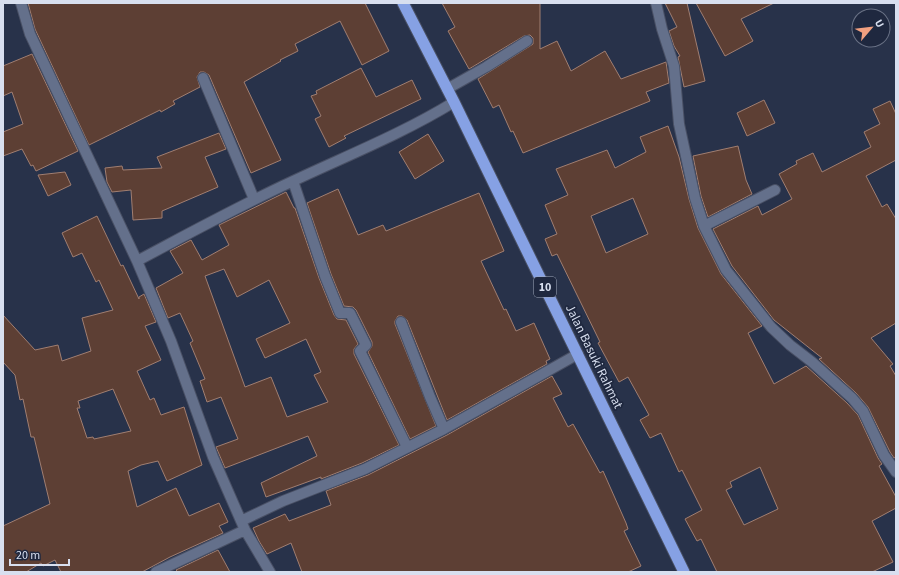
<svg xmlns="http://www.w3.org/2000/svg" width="899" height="575" font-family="'Source Sans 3',sans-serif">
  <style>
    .building { fill: #5d3f34; stroke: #a07e71; fill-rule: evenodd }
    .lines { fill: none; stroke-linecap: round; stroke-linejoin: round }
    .minor-casing { stroke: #495065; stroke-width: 12 }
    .trunk-casing { stroke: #495065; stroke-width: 13 }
    .minor { stroke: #64708b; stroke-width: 10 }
    .trunk { stroke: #86a1e4; stroke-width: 11 }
    .labels { text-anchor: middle; stroke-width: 3.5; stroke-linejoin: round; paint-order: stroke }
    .shield { fill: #1f283f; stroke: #a0a8ba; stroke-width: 1 }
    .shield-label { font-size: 12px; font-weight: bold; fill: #d8dfef }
    .street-label { font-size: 13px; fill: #d8dfef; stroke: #1f283f }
  </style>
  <rect width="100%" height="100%" fill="#28324a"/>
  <path class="building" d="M28,3H365L389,51L362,65L340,21L295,44L298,51L280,60L281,61L244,82L281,160L251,173L209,75L204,72H200L197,77L200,87L173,101L175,104L161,112L160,110L89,145L35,29Z
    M442,3H540V49L557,41L571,71L605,51L621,79L666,62L669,83L646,92L650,101L523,153L513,131L511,132L499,105L493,108L478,79L530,46L533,44V38L530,35L524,36L469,69L448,31L455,27Z
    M665,3H687L705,81L684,87L678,57L680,56L674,46L669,31L677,27Z
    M696,3H774L741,19L753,41L725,56Z
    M32,54L78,151L36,171L33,165L31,166L22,149L3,156V132L23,124L12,92L3,96V66Z
    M361,68L376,97L412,80L421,99L344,136L346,138L329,147L315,119L321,116L311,96L317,94L316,91Z
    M764,100L775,123L747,136L737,113Z
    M890,101L896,114V160L866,176L882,207L887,204L896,219V323L871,338L893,364L890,366L896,376V457L894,458L890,452L868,407L856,393L819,359L822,358L774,320L732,266L713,229L758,206L762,215L792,199L779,174L797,164L796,161L813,153L822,172L871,147L864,132L880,124L873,109Z
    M668,126L679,157L689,199L698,228L721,274L762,326L748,333L774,384L806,366L847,403L858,415L878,458L882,464L879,466L896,497V508L872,521L893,562L872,572H717L701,539L697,541L685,519L702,510L682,470L679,472L661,433L650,438L640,420L649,415L628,377L619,382L598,343L600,342L557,254L552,256L545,239L557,234L545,205L568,195L556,169L607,150L615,168L646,152L640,137ZM633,198L648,234L606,253L591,216ZM760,467L778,509L744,525L726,490L732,487L730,482Z
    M219,133L226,149L205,157L218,187L162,211V218L133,220L131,190L112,192L107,182L105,168L122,166L123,170L162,168L157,157Z
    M428,134L444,161L415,179L399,152Z
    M738,146L746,180L752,194L708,217L701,196L693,156Z
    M65,172L71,185L48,196L38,175Z
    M338,189L358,235L383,225L386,231L479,193L504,251L481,261L504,310L506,309L516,331L534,323L550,359L546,361L547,364L447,420L407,320L402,316H398L395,321V324L436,426L410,439L368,352L372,346V342L356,310L353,307L344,306L331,274L307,203Z
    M286,192L294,208H295L319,278L334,315L337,319L346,320L358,344L354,349V354L399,445L362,463L321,479V477L266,497L261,483L317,456L308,436L225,468L216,447L238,439L221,397L207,402L200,381L205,379L190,343L193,341L180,313L168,318L156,288L183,273L170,251L191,240L202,260L229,245L219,225ZM224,269L237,297L269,280L290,323L256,339L265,358L306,339L321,372L314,375L328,402L287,417L271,377L245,387L205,276Z
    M97,216L121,266L123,265L139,299V297L144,294L156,322L145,326L161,360L137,371L150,400L154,398L161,415L184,407L202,465L167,481L158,461L141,465L128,471L137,507L176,488L189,516L219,503L228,522L219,526L223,533L170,557L142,572H61L55,560L43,566L41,563L26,572H3V526L50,504L34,437H31L23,399L20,400L15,375L3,362V315L35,350L58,345L62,361L91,351L82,318L113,310L99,280L96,282L82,253L73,257L62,233ZM113,389L131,431L94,439L93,437L87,438L77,408H80L78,401Z
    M552,376L562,394L553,398L568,427L573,424L600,473L603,471L626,523L628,529L624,531L641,566L628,572H302L291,543L267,554L259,541L253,528L285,514L289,521L331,505L326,491L368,475L447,435Z
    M218,550L230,572H178L176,570Z"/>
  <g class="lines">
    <g class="minor-casing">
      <path id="minor" d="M21,3L30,34L137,261L171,341L213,457L245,530L270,572
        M656,3L662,29L674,66L679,124L695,198L704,226L726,270L771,327L790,345L812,362L852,398L863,411L884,455L896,472
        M203,78L254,199
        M447,89L486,67L527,41
        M293,181L325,276L340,313H350L366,345L360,351L407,447
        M704,226L775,190
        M137,261C188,234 239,206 291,182C346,156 402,134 454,102
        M401,322L430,397L444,429
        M241,521L283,501L365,469L444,429L578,354
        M156,572L245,530"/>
    </g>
    <g class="trunk-casing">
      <path id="trunk" d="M403,3L454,102L684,572"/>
    </g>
    <use href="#minor" class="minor"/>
    <use href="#trunk" class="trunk"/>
  </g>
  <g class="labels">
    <rect class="shield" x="534" y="277" width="22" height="20" rx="3"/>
    <g class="shield-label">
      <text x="545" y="291">10</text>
    </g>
    <g class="street-label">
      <text transform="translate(595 356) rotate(64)" y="5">Jalan Basuki Rahmat</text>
    </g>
  </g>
  <rect width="899" height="575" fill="none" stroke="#d8dfef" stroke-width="8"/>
  <g transform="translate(871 28) rotate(62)"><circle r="19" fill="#1f283f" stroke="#697185"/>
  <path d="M0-3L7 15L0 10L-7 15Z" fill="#f2a080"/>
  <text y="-6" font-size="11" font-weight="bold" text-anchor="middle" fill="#d8dfef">U</text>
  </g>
  <path d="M10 559v6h59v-6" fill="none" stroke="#d8dfef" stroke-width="2"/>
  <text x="16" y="559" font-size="12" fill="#d8dfef" stroke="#1f283f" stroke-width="3" paint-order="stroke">20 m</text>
</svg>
